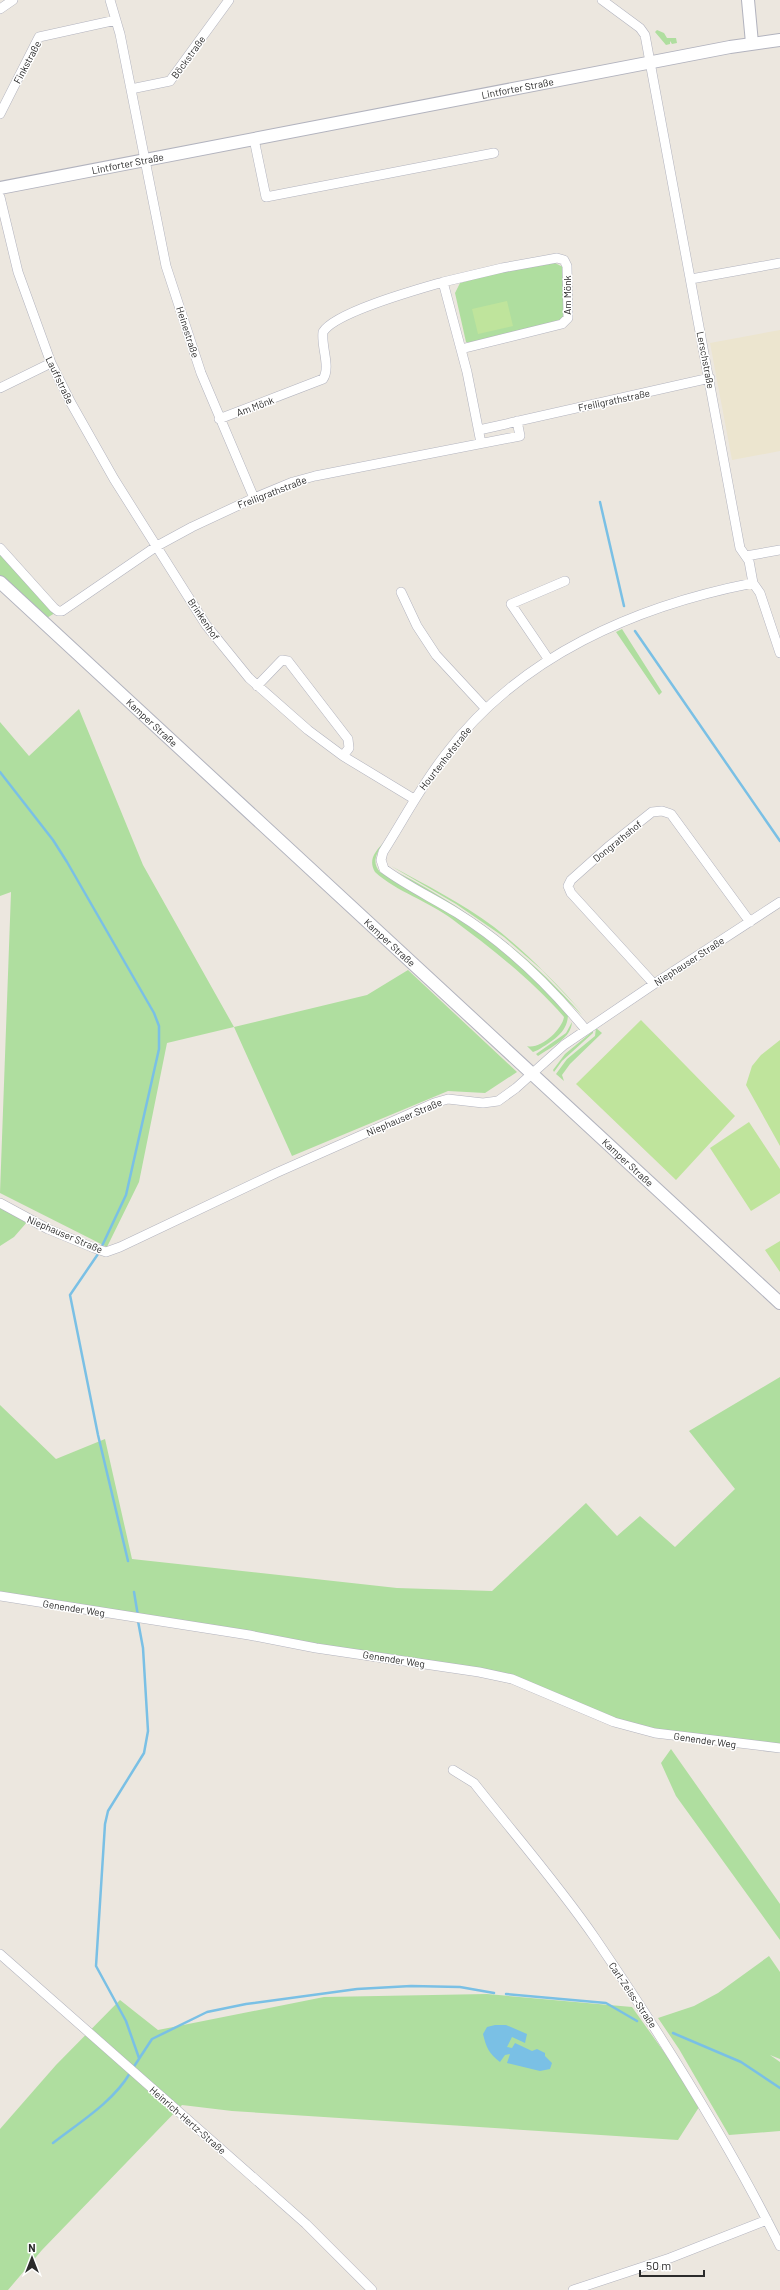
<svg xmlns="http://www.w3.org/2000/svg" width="780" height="2290" font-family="Barlow,sans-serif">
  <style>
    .education { fill: #ece5cf }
    .green { fill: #afde9f }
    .pitch { fill: #bfe49c }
    .water { fill: #7ac0e5 }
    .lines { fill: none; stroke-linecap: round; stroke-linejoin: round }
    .stream { stroke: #7ac0e5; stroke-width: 2.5 }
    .street-casing { stroke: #b2b3be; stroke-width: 10 }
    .secondary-casing { stroke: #b2b3be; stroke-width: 14 }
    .street { stroke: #fff; stroke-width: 9 }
    .secondary { stroke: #fff; stroke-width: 12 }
    .labels { text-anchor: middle; stroke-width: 3; stroke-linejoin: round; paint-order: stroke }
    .street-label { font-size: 10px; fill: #2b2b2b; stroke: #fff }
  </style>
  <rect width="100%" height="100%" fill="#ece7df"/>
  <path class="education" d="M780,330V451L732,460L710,343Z"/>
  <path class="green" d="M657,30L664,33L667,38H676L677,43L672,44L670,41V44L666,45L655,32Z
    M555,263L563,267L565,314L561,320L469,343L466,342L455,293L460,283L487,275Z
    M0,548L58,611L42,621L0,576Z
    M622,629L662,692L659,695L616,632Z
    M79,709L143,865L234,1027L367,995L408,970L517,1072L485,1093L448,1091L292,1156L234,1027L167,1043L139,1182L107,1247L0,1193L11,892L0,896V722L29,756Z
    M383,843C377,853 371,862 380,872L450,913L500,948L530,975L568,1014C568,1033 552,1041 538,1050L533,1052L527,1046C540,1050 562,1030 564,1017C531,979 492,949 452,919C428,901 397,892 375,872C368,860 375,852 383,843Z
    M391,866C426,885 462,903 494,927C527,953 556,983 584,1014L542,970L504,937L456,904Z
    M397,872C468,909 529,954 582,1015L510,946Z
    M572,1022C571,1038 553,1046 541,1054L538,1056L536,1054L566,1033Z
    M596,1028L602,1033L570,1064L562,1075L564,1081L556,1074L567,1059L595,1036Z
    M593,1031V1033L562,1061L554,1072L553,1070L565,1054Z
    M0,1204L28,1221L14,1237L0,1246Z
    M780,1377V1748L655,1733L512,1679L0,1596V1405L56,1459L105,1439L132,1559L397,1588L492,1591L586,1503L617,1536L640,1516L675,1547L735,1489L689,1431Z
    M671,1749L780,1904V1940L676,1796L661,1763Z
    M769,1956L780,1972V2059L770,2055L780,2062V2131L729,2135L679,2049L658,2018L694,2006L718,1993Z
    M487,1994L632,2007L701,2104L678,2140L232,2111L182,2105L42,2250L8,2290H0V2129L56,2065L120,2000L158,2030L324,1997Z"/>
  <path class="pitch" d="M507,301L513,326L478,334L472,309Z
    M641,1020L735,1116L676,1180L576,1084Z
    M780,1040V1146L746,1085L752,1066L761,1055Z
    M749,1122L780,1169V1193L751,1211L710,1148Z
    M780,1241V1272L765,1250Z"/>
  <path class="water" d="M495,2025H506L527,2034L525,2043L512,2037L507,2047L512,2048L515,2043L532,2051L537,2049L545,2053V2056L552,2063L550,2069L540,2071L507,2063L510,2054L505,2055L500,2062C489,2054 486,2047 483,2034L487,2027Z"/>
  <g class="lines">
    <path class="stream" d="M600,502L624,606
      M635,631L780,841
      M0,772L53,840L67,862L154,1013L159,1026V1049L126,1195L102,1246
      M98,1254L70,1295L98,1435L128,1561
      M134,1592L138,1616
      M138,1621L143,1648L148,1731L144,1753L108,1811L105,1824L96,1966L126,2021L139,2058
      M506,1994L606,2003L637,2021
      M673,2033L741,2062L780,2088
      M133,2068L152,2039L207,2012L246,2004L357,1989L411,1986L460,1987L494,1993
      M53,2143C80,2122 113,2102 130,2073"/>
    <g class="street-casing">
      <path id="street" d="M110,0L120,34L166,266L201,373L254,498
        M602,0L640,28L645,35L740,548L749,561L753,583L760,593L780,653
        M0,9L13,0
        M131,89L170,81L229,0
        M0,114L39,37L116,20
        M254,139L266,197L494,153
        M0,197L18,272L51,363L71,403L114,479L206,625L249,678L308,730L343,756L414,799
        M691,279L780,263
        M443,282L502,268L557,258L564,260L567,266L568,318L562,324L461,349
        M0,388L51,363
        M219,419L323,379C331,367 321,347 323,332C335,312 419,289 443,282L467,372L481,443
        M479,430L710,378
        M0,548L54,608L58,611H62L157,546L192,527L254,498L293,482L315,476L520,436L517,421
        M746,556L780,550
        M401,592L417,626L436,655L486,709
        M549,660L511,604L565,581
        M257,686L282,660L288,661L348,739L349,748L343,756
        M654,984L571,893L568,886L571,880L608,847L652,812L662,811L671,814L750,922
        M586,1030C549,985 507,944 457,913C433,898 407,886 384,869L381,860L383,852C404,819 421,786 445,755C519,656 636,606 753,583
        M0,1203L48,1229L94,1248L106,1252L120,1247L276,1173L434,1103L448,1099L483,1103L498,1101L516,1088L564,1045L654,984L780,902
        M0,1596L249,1635L316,1648L479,1672L512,1679L614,1722L655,1733L780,1748
        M453,1770L474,1783C514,1834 558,1884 595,1938C661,2035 728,2141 780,2246
        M0,1954L306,2224L372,2290
        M573,2290L670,2258L767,2220"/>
    </g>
    <g class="secondary-casing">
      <g id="secondary">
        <path d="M748,0L752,43"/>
        <path id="s1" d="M0,188L730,47L780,40"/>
        <path id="s2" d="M0,582L780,1303"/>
      </g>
    </g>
    <use href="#street" class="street"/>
    <use href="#secondary" class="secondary"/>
  </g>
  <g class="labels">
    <g class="street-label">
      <text transform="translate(188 57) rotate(-54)" y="4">Böckstraße</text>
      <text transform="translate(27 62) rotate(-62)" y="4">Finkstraße</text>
      <text dy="4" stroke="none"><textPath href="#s1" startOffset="527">Lintforter Straße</textPath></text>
      <text dy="4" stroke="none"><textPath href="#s1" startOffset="130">Lintforter Straße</textPath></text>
      <text transform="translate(567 295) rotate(-90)" y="4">Am Mönk</text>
      <text transform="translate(188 332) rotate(72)" y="4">Heinestraße</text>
      <text transform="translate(706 360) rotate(79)" y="4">Lerschstraße</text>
      <text transform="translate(60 380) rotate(64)" y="4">Lauffstraße</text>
      <text transform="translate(614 400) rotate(-12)" y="4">Freiligrathstraße</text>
      <text transform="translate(255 406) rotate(-20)" y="4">Am Mönk</text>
      <text transform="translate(272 492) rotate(-21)" y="4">Freiligrathstraße</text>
      <text transform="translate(204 619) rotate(56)" y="4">Brinkenhof</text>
      <text dy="4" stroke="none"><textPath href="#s2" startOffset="207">Kamper Straße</textPath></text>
      <text transform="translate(445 758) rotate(-52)" y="4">Hourtenhofstraße</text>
      <text transform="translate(617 841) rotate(-39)" y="4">Dongrathshof</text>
      <text dy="4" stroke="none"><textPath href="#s2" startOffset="531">Kamper Straße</textPath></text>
      <text transform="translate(689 961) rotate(-33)" y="4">Niephauser Straße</text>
      <text transform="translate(404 1117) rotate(-23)" y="4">Niephauser Straße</text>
      <text dy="4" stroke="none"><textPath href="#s2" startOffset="855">Kamper Straße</textPath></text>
      <text transform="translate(65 1234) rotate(23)" y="4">Niephauser Straße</text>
      <text transform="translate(74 1608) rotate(9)" y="4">Genender Weg</text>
      <text transform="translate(394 1659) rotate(9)" y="4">Genender Weg</text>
      <text transform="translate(705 1740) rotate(8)" y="4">Genender Weg</text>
      <text transform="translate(633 1995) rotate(56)" y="4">Carl-Zeiss-Straße</text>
      <text transform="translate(188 2120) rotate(41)" y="4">Heinrich-Hertz-Straße</text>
    </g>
  </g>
  <g transform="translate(32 2258)" stroke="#ffffff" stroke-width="3" paint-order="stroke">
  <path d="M0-3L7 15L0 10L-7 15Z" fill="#2b2b2b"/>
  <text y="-6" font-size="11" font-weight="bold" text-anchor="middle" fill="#2b2b2b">N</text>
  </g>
  <path d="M640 2270v6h64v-6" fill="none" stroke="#2b2b2b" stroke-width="2"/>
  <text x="646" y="2270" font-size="12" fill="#2b2b2b" stroke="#ffffff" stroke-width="3" paint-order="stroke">50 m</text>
</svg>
